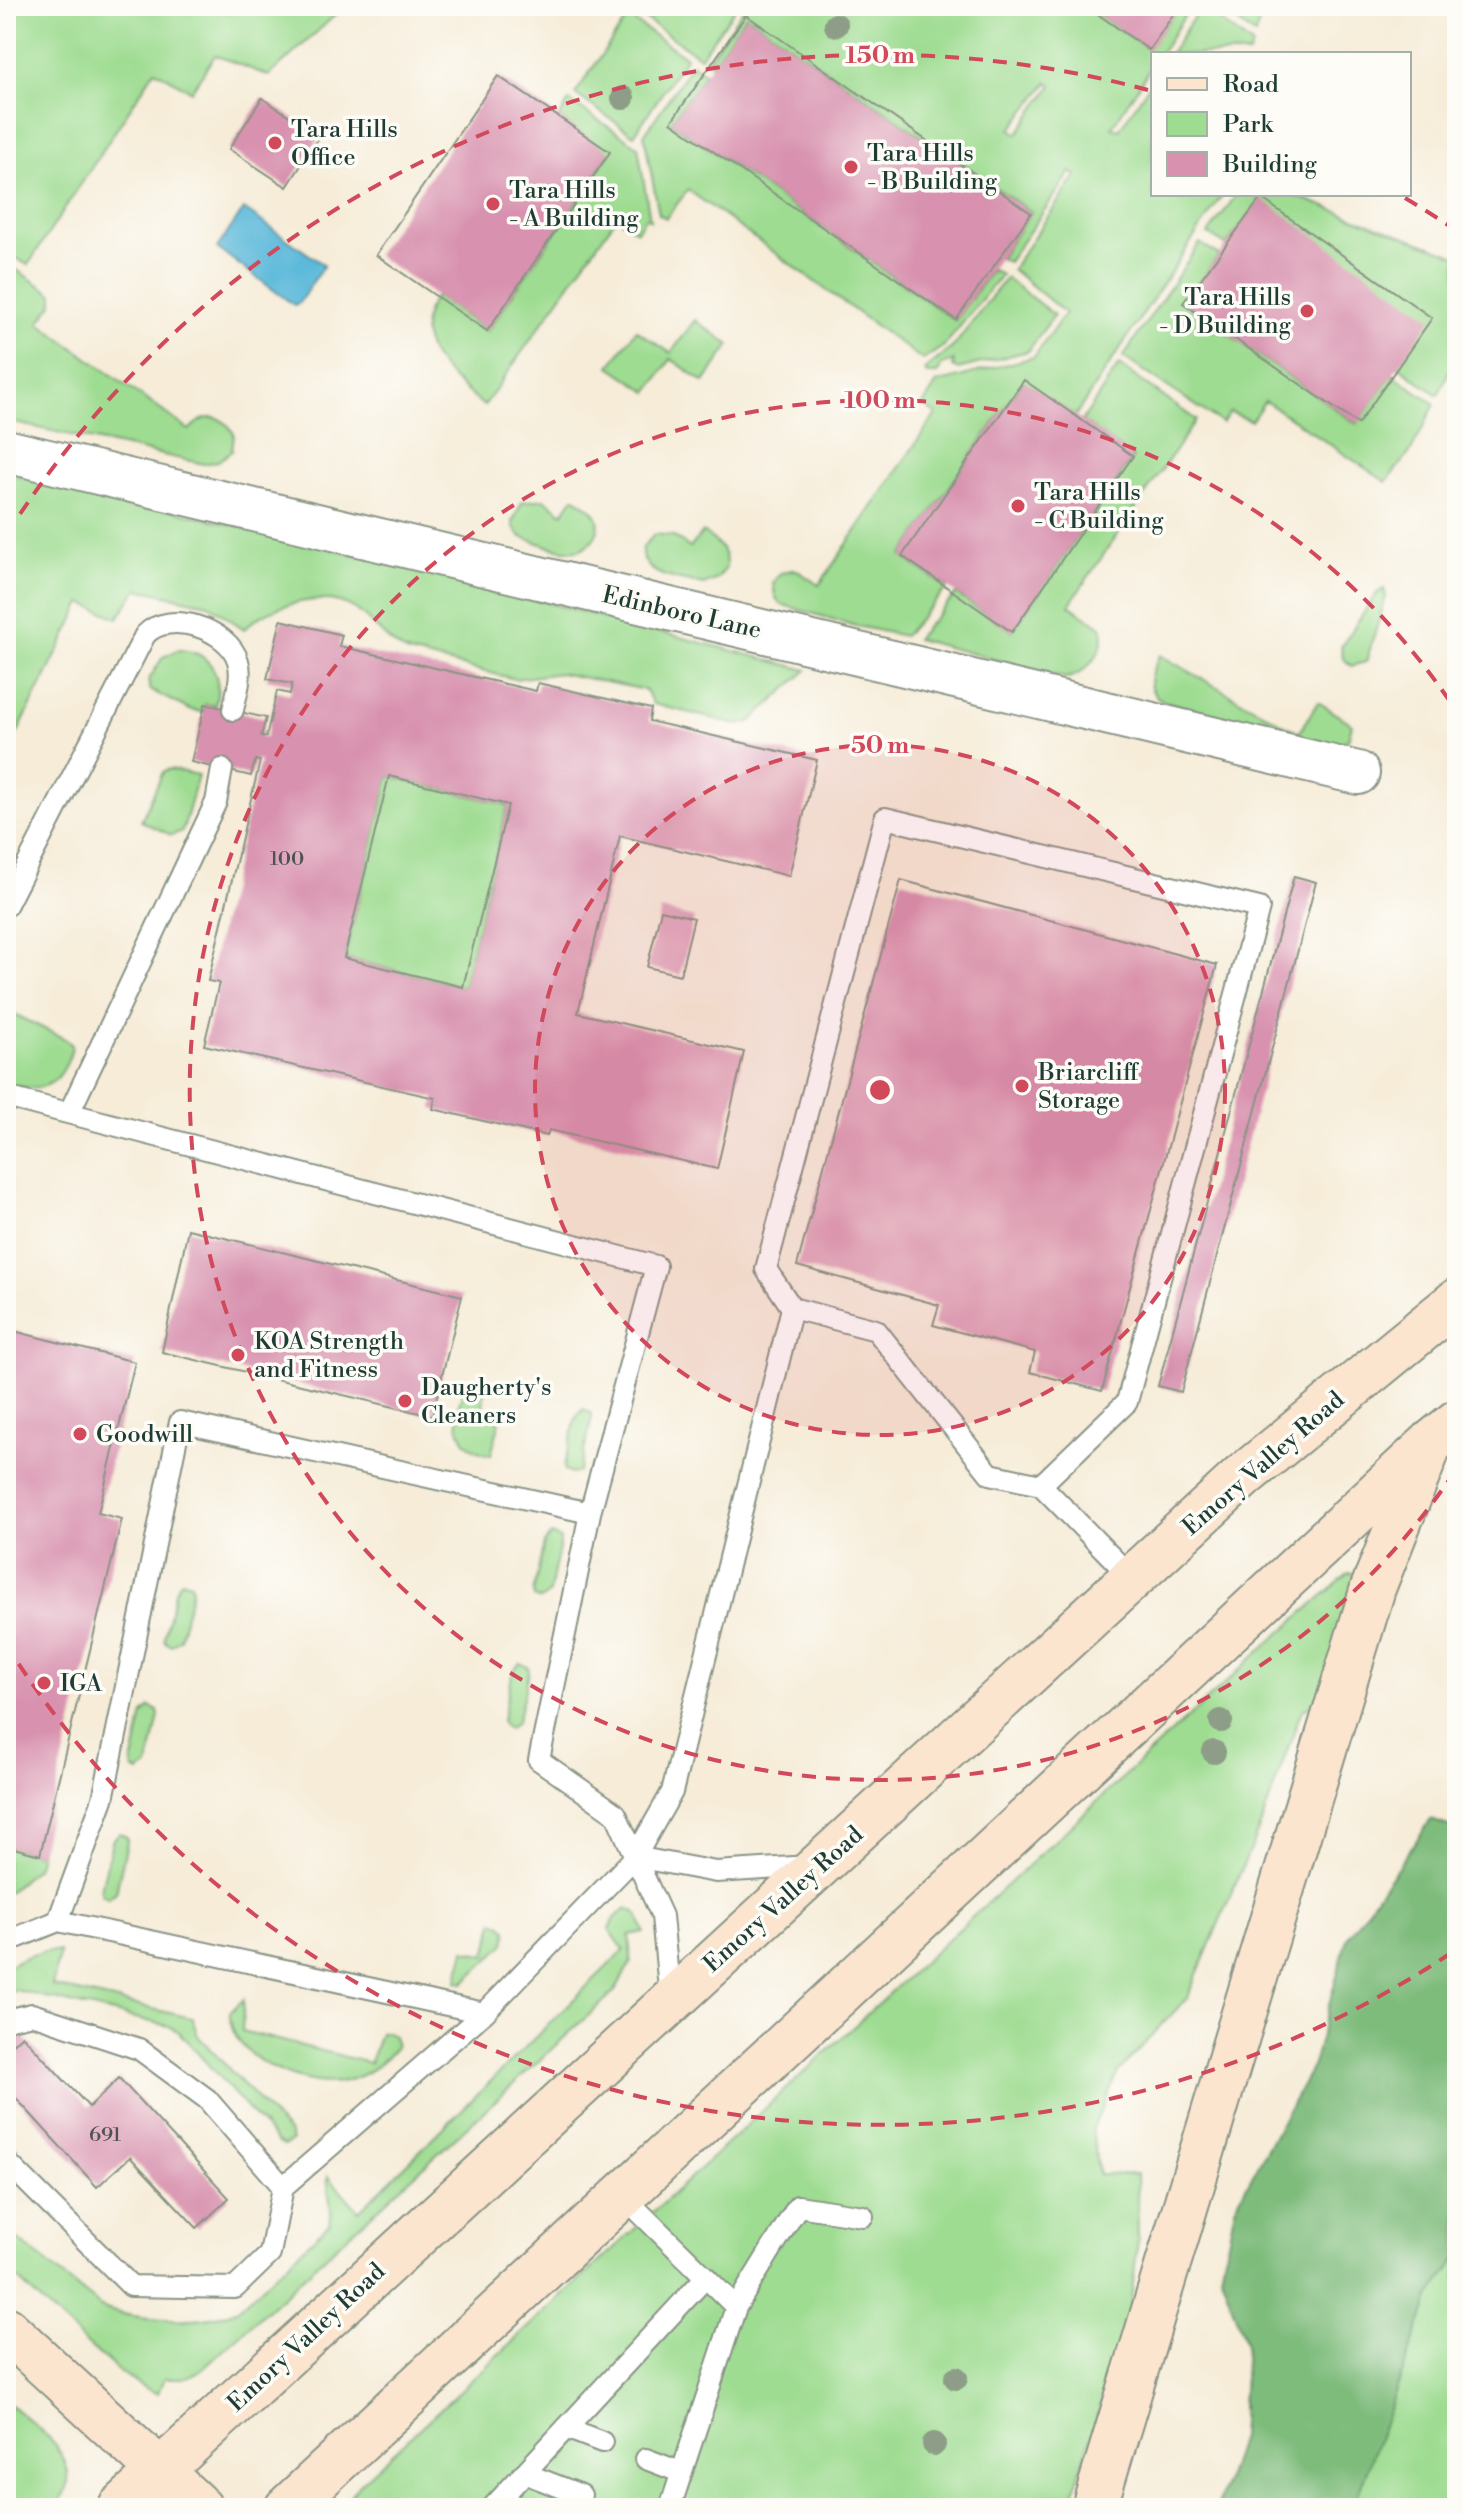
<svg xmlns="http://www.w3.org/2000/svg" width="1463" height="2514" font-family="'Libre Bodoni',serif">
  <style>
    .green { fill: #9edc91; stroke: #5e8c62; stroke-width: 2; fill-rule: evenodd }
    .forest { fill: #7ebc7b; stroke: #4e7c58; stroke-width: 2 }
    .water { fill: #5cb9da; stroke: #3e7b87; stroke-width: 2 }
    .building { fill: #d892af; fill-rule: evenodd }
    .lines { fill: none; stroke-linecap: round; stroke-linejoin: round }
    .lane-casing { stroke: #8a9486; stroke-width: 24 }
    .street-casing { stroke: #8a9486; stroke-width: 46 }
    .secondary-casing { stroke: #8a9486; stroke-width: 48 }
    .lane { stroke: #fff; stroke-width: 20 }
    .street { stroke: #fff; stroke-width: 42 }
    .secondary { stroke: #fbe5cf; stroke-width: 44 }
    .tree { fill: #8e9d88 }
    .ring { fill: none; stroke: #d1495b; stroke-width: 4; stroke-dasharray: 14 10 }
    .poi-dot { fill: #d1495b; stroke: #fdfcf7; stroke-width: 3 }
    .labels { text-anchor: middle; stroke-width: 7; stroke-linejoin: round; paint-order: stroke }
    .number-label { font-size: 20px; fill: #4d5253 }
    .poi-label { font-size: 24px; fill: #1f3d34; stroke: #fdfcf7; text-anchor: start }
    .street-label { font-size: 24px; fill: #1f3d34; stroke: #fdfcf7 }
    .centre { fill: #d1495b; stroke: #fdfcf7; stroke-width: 4 }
    .ring-label { font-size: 24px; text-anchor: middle; font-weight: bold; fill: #d1495b; stroke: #fdfcf7; stroke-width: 7; stroke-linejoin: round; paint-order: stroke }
  </style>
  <rect width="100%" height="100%" fill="#fdfcf7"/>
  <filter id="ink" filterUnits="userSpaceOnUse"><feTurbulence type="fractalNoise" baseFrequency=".0125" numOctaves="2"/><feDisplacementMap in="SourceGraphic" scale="16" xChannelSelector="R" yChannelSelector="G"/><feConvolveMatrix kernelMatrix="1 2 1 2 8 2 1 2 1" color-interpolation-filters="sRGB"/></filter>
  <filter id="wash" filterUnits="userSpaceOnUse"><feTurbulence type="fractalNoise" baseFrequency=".006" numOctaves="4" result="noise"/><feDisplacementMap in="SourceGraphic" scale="32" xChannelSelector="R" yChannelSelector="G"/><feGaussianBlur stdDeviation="1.8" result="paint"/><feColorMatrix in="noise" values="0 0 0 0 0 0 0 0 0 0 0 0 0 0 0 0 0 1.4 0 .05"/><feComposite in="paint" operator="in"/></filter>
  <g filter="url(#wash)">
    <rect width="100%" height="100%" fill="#f6ecd8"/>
    <path class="green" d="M6,6H220L229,12L233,6H345L269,76L215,55L191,91L155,70L28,265L6,253Z
      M634,6H737L700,57L631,9Z
      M745,6H1086L1148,49L1179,6H1191L1160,54H1153V64L1112,127L1119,130L1153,79V194H1223L1075,416L1023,381L902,556L947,588L904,636L852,625L780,604L775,596L773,582L781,573L795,569L819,585L936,414L923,405L937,383L1034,357L1065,313L1012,269L1076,176L1071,172L1008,262L1000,258L1031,212L746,15L712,64L707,61ZM1048,82L1052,85L1017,134L1011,129Z
      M1201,6L1252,45L1249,54H1170Z
      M1218,6H1265L1255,35L1252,33Z
      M628,17L686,57L634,135L575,94Z
      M692,64L705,74L671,122L955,320L992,270L1001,275L945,345L923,360L688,190L666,218L659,214L644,135Z
      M569,101L638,146L650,220L646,217L637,231L616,218L484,406C451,378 401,342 436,296L487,331L610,153L559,118Z
      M1237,194H1291L1457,256V354L1438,395L1398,366L1261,199L1226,245L1208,234Z
      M1200,243L1219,255L1184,303L1357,424L1392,374L1435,404L1411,451L1386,482L1265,401L1251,421L1230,412L1222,423L1123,357Z
      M6,263L53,294V304L39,323L189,430C205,413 222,413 234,434L232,451L218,461L204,464L6,421Z
      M1006,278L1054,315L1028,351L958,369L953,367L954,361L942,365L937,374H927L925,372L927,368L954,346Z
      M695,320L730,345L704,382L671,359L648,392L610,366L636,330L671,353Z
      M1119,365L1196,420L1069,605L1101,627C1109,647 1087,675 1066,678L916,639L956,594L1012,631L1133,457L1082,421Z
      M6,474L42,479L413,568L807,670L750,722L739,725L653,704L646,690L560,673L515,679L409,653C387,644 374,622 355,609C325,589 268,605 244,629L208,604L137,589L118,618L82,603L6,756Z
      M574,497C580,502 589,506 594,512C606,527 592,548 576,550C560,553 536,541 521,537L514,528L513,521L522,502L544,499L563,513Z
      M703,532C717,543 727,548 726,568L717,579L704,585C681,579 639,578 643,547L655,534L673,536L690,548Z
      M1384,589L1386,597L1366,662L1351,666L1343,658L1341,647L1377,593Z
      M178,650C212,651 223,677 215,706L205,704L203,712L190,710L150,690L148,681L163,657Z
      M1160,655L1299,733L1318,702L1352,724L1348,740L1334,745L1163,701C1142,689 1151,672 1160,655Z
      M170,769L198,775L184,827L181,832L171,835L141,821L163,772Z
      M389,776L508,805L463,987L344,958Z
      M6,1010L65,1039L72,1045C71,1054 68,1062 63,1070C50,1093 29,1088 6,1085Z
      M478,1380C489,1389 483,1403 481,1415L500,1421L491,1455C452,1448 452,1413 467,1382Z
      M583,1409L591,1413L592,1418L580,1468L578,1472L572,1474L565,1471L564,1466L576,1417Z
      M551,1535L560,1539V1544L549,1594L540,1600L534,1597L533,1593L544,1543Z
      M1349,1573H1354L1357,1576L1320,1697L1301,1712L1262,1821L1187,1998L1118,2072L1092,2130L1099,2175L1137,2174L1138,2239L1130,2309L1069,2508H341L359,2484L1262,1649Z
      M182,1580L191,1583L192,1589L180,1639L171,1645L165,1642L164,1637L176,1588Z
      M520,1663L528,1667L529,1673L517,1722L509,1729L503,1725L502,1721L513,1671Z
      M150,1707L158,1711L159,1716L148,1766L139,1772L133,1769L132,1764L143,1714Z
      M119,1833L127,1837V1842L116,1892L108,1898L102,1895L101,1890L112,1841Z
      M6,1846L40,1855L36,1868L6,1894Z
      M627,1908L638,1914L644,1932L629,1935L631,1962L615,1991L203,2369L186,2378H164L158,2393C124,2386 37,2296 6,2268V2230L101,2307C133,2321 206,2325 238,2309L330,2223C334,2207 326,2193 328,2176L359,2211L624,1950L609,1929L614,1918Z
      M494,1922L502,1924L507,1930L505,1944L463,1983L457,1981L465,1950L486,1955Z
      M60,1951L52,1986L192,2018L198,2036L289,2133L292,2141L284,2146L278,2143L179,2032L169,2026L15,1990L6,1996V1968C21,1957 40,1951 60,1951Z
      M244,1999L242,2031L370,2063L380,2033L388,2032L393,2036L396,2047C383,2063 366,2076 345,2081C307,2091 226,2058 230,2012Z
      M1457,2258V2508H1353L1430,2297Z
      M6,2401C31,2423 79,2452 66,2492C64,2497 58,2503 55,2508H6Z"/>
    <path class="forest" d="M1431,1820L1457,1829V2258L1430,2297L1353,2508H1217L1240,2437L1246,2345L1221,2275L1235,2207L1313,2065L1347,1938Z"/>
    <path class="water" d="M244,209L324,265L299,303L294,305L217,248Z"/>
    <g id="blocks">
      <path class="building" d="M1086,6H1179L1149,50Z
        M746,15L1031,213L956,320L671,122Z
        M498,76L610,152L487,331L376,255Z
        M262,98L320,136L287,187L229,149Z
        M1261,198L1432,318L1358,424L1183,303Z
        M1024,380L1133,456L1012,632L902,556Z
        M281,620L342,635L339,646L536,691L538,683L651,709L649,721L817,760L789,876L620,836L578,1013L744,1052L717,1169L549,1130L547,1136L433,1109L435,1098L204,1045L219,983L208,981L260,761L255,760L251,776L191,762L205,704L266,718L261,736L266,737L277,691L290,694L292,684L267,679ZM389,776L508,805L463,987L344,958Z
        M1294,876L1316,882L1181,1392L1158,1386Z
        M901,880L1217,965L1102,1391L1030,1372L1035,1352L933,1325L939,1305L797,1266Z
        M661,910L694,918L680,975L647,967Z
        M188,1229L462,1296L432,1416L162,1352Z
        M6,1329L135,1362L98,1513L122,1519L40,1855L6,1846Z
        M22,2035L89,2107L119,2078L229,2198L197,2228L130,2157L97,2187L6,2087V2050Z"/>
    </g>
  </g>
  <g filter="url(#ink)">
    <use href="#blocks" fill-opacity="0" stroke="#8a9486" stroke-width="2"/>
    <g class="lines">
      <g class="lane-casing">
        <path id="lane" d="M6,906L145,635C168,609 229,629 238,661C243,676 236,695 233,710
          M6,1097L656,1266L590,1513L539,1760L616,1814L635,1857L484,2013L58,1921L6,1942
          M69,1113L216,802L222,769
          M792,1308L766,1269L885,818L1259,908L1127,1402L1041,1485
          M635,1857L672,1792L792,1308L876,1330L990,1474L1041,1485L1132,1578
          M635,1857L716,1872L810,1866
          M635,1857L662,1916L670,1999
          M58,1921L103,1799L180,1422L590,1513
          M6,2020L32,2014L139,2049L207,2099L283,2187
          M6,2161L131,2286L235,2288L270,2254L283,2187L484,2013
          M623,2196L736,2307L670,2508
          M736,2307L798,2206L863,2216
          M566,2428L602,2442
          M646,2459L680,2472
          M524,2473L581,2495
          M492,2508L706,2277"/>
      </g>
      <g class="street-casing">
        <path id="street" d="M6,451L1358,773"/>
      </g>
      <g class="secondary-casing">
        <path id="secondary" d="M6,2329L200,2508
          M120,2508L1243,1476L1457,1301
          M287,2508L1431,1443L1457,1422
          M1094,2508L1373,1588L1426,1454"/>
      </g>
      <use href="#lane" class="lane"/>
      <use href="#street" class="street"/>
      <use href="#secondary" class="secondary"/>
    </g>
    <g class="tree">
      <circle cx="836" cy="25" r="12"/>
      <circle cx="623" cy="98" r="12"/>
      <circle cx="1221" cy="1721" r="12"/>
      <circle cx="1214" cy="1752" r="12"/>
      <circle cx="956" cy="2378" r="12"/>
      <circle cx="934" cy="2444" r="12"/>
    </g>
  </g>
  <circle cx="880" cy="1090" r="345" fill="#d1495b" fill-opacity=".12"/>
  <g class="ring">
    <circle cx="880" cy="1090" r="345"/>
    <path d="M1455 1471A690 690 0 1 1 1455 709"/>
    <path d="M1451 1953A1035 1035 0 0 1 7 1646M7 534A1035 1035 0 0 1 1148 90M1405 198A1035 1035 0 0 1 1451 227"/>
  </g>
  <g class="poi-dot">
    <circle cx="275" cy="143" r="8"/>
    <circle cx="851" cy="167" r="8"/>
    <circle cx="493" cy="204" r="8"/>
    <circle cx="1307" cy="311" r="8"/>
    <circle cx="1018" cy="506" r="8"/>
    <circle cx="1022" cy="1086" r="8"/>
    <circle cx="238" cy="1355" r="8"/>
    <circle cx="405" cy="1401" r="8"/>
    <circle cx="80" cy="1434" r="8"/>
    <circle cx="44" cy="1683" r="8"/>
  </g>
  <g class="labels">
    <g class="number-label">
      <text x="287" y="865">100</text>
      <text x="105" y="2141">691</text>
    </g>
    <g class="poi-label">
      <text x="291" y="137">Tara Hills<tspan x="291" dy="28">Office</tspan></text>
      <text x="867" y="161">Tara Hills<tspan x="867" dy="28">- B Building</tspan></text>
      <text x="509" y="198">Tara Hills<tspan x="509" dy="28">- A Building</tspan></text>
      <text x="1291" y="305" text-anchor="end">Tara Hills<tspan x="1291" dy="28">- D Building</tspan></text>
      <text x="1034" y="500">Tara Hills<tspan x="1034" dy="28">- C Building</tspan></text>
      <text x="1038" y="1080">Briarcliff<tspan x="1038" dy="28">Storage</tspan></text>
      <text x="254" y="1349">KOA Strength<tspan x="254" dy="28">and Fitness</tspan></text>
      <text x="421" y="1395">Daugherty's<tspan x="421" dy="28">Cleaners</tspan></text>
      <text x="96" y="1442">Goodwill</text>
      <text x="60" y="1691">IGA</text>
    </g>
    <g class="street-label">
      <text transform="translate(682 612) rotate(13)" y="8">Edinboro Lane</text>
      <text transform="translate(1263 1463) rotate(-41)" y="8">Emory Valley Road</text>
      <text transform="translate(783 1899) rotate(-42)" y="8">Emory Valley Road</text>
      <text transform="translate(306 2337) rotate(-43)" y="8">Emory Valley Road</text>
    </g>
  </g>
  <circle cx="880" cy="1090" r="12" class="centre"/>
  <g class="ring-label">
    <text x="880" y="63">150 m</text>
    <text x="880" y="408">100 m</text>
    <text x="880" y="753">50 m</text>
  </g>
  <rect width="1463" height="2514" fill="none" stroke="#fdfcf7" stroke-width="32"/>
  <rect x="1151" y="52" width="260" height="144" fill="#fdfcf7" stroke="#a4b0a9" stroke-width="2"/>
  <rect x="1167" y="78" width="40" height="12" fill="#fbe5cf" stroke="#a4b0a9" stroke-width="2"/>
  <text x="1223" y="92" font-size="24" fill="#1f3d34">Road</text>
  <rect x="1167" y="112" width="40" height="24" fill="#9edc91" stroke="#a4b0a9" stroke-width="2"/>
  <text x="1223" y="132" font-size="24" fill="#1f3d34">Park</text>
  <rect x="1167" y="152" width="40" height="24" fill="#d892af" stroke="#a4b0a9" stroke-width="2"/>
  <text x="1223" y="172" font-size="24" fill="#1f3d34">Building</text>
</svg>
